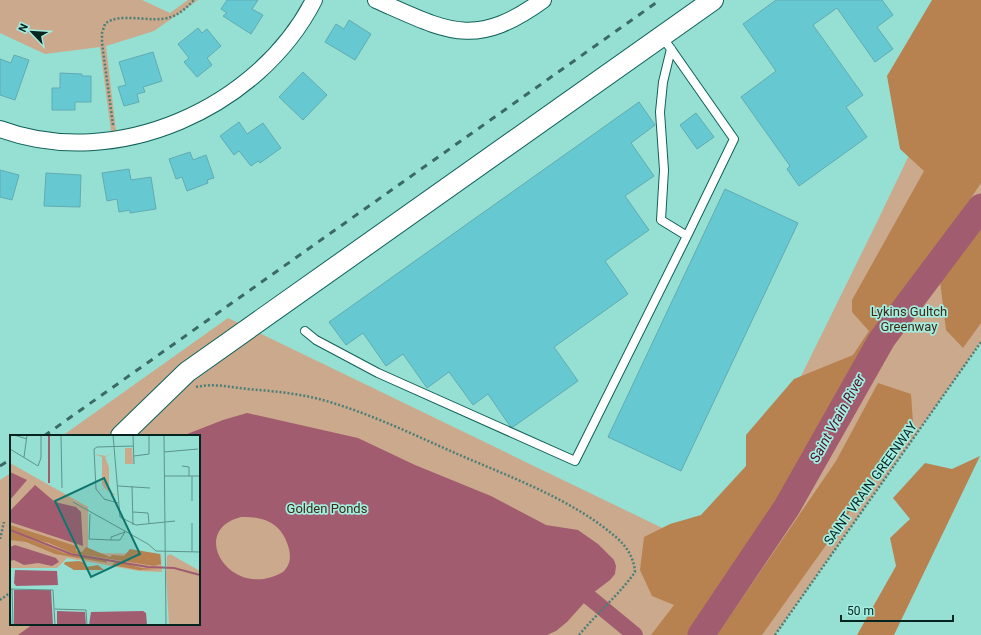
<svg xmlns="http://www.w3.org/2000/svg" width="981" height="635" font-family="Roboto,sans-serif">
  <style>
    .green { fill: #cba98c }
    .forest { fill: #b78250 }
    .water { fill: #a25c6f; fill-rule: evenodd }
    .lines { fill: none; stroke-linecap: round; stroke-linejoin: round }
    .canal { stroke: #a25c6f; stroke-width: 16 }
    .river { stroke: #a25c6f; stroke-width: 27 }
    .building { fill: #66c9d2; stroke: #61abb2 }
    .service-casing { stroke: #0f6158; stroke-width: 10 }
    .minor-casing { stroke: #0f6158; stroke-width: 18 }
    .tertiary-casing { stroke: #0f6158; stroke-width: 22 }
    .path { stroke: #4b7f77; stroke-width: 2.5; stroke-dasharray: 2 2; stroke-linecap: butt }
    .service { stroke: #fff; stroke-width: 8 }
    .minor { stroke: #fff; stroke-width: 16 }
    .tertiary { stroke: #fff; stroke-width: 20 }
    .rail { stroke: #3b6a63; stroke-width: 3; stroke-dasharray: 7 7; stroke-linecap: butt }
    .labels { text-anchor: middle; stroke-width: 3.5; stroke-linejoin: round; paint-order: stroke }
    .park-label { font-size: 13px; fill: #402812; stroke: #a3ece0 }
    .street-label { font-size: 13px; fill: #042420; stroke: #a3ece0 }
    .water-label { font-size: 14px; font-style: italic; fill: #510e27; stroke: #a3ece0 }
    .inset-river { fill: none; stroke: #a25c6f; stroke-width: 2 }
    .inset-road { fill: none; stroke: #5c948b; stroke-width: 1 }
    .view { fill: #0f766e; fill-opacity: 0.15; stroke: #0f766e; stroke-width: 2 }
    .inset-edge { fill: none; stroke: #042420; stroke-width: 2 }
  </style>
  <rect width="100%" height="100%" fill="#96dfd3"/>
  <path class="green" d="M0,0H142L170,13L188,0H198L154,31L106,46L117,139H112L100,47L45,54L0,33Z
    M981,5V342L775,635H0V480L11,473V624H199V436H62L228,318L714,553L877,222Z"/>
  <path class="forest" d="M932,0H981V183L875,342L765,526L692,635H651L674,605L652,596L640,570L644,537L670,524L701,515L746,466V435L794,379L853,355L869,331L852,312V300L924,171L900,149L887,76Z
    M981,228V323L963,348L946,330L940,281Z
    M878,383L911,394L913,423L762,635H717L836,461Z
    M980,456L894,635H857L896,566L890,538L910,519L893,498L925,463L952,469Z"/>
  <path class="water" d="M247,413L358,438L415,465L491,496L546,525L578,530L598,544L614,560L616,566L615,574L610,580L593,593L567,622L556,631L547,635H18L33,624H199V436H182L223,420ZM241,517C265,516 283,524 289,549C291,558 290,565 283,572C232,602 186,531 241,517Z"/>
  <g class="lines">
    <path class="canal" d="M589,597L635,635"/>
    <path class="river" d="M701,635L787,507L882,339L981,207"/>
  </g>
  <path class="building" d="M227,0H258L252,9L263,15L251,34L223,16L227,13L221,9Z
    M776,0H882L893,15L877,27L893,49L875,62L837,8L813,25L863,95L846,107L867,137L799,186L787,169L790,166L741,97L776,71L743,24Z
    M349,20L371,34L355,60L325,42L336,24L344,29Z
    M198,28L202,33L207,29L221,46L207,58L212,65L197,77L184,62L189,58L178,44Z
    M153,52L162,81L143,87L145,92L137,94L139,102L124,106L118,87L126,85L119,62Z
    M14,55L29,60L15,100L0,95V59L11,63Z
    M303,72L327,95L303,120L279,97Z
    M60,73L82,74V76H91V102H75V110H52V88H60Z
    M639,102L655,125L631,143L654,176L625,196L649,230L605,261L628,294L554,347L578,381L513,427L510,426L488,394L473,405L449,372L427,388L403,354L386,366L363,333L346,345L329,322Z
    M696,113L714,137L697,149L680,125Z
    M239,122L247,134L263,123L281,148L260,163L258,161L251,166L239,151L234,155L220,136Z
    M190,152L193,160L206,155L214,178L207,180L208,183L187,191L182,177L176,179L169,159Z
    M129,169L131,180L151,177L156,209L130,213V210L119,212L117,199L107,201L102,173Z
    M0,170L19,175L12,200L0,197Z
    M46,173L81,175L80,207L44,206Z
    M725,189L798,223L681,471L608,437Z"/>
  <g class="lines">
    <g class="service-casing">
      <path id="service" d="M662,37L671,49L734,139L687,236L661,220L664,170L660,112L663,82L671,49
        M305,331L316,340L378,373L575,461L687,236"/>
    </g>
    <g class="minor-casing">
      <path id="minor" d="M376,0C447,31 474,50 543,0
        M0,129C116,172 259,108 314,0"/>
    </g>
    <g class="tertiary-casing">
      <path id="tertiary" d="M121,436L187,372L713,0"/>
    </g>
    <path class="path" d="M113,125L102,43V33L105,24C119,11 152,24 171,17C180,14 187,7 194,0
      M196,387C213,383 230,387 247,389C271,391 295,393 319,399C368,412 416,436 462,456C513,478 575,501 617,538C627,547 634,558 635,572C619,595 597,613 579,635
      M0,539L4,522
      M0,600L11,592
      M775,635L981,342"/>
    <use href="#service" class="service"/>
    <use href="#minor" class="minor"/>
    <use href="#tertiary" class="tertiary"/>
    <path class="rail" d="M44,436L660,0
      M0,466L11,459"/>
  </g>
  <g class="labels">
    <g class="park-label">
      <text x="909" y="316">Lykins Gultch<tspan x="909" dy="15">Greenway</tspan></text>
      <text x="327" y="513">Golden Ponds</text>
    </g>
    <g class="street-label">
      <text transform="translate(870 483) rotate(-54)" y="5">SAINT VRAIN GREENWAY</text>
    </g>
    <g class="water-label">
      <text transform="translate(837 418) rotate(-61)" y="5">Saint Vrain River</text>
    </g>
  </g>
  <g transform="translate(10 435)">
    <rect width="190" height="190" fill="#96dfd3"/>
    <path d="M115,13H122L123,29H115ZM104,18L95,22L99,32V57L108,60L101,59L95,53L88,57L94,53L92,49V22L84,19L96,21ZM0,28L78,72V118L151,119L152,137L129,136L57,123L47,133H0ZM160,119L190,136V190H159L156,140L157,121Z" fill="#cba98c"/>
    <path d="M0,90L66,111V116L72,117L76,112L100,122L102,120L114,121L120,114L150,119L151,129L144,131L62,118L39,108L16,102L0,94ZM0,96L54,118L96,125L97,128L45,119L16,107L0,105ZM68,126L74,127L76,132L88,130L94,135H64L54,129L55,127ZM106,126L132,133L148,134L129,135L102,130Z" fill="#b78250"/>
    <path d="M0,37L17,45L0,65ZM25,50L45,67L66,72L71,77L73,111L0,87V76ZM5,110L46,123L49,127L42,131L28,128L14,130L4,125L0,126V112ZM5,135L47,136L48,150L6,151L4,148ZM4,155H41L43,190H4ZM47,176L75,177L76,190H47ZM133,176L136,178L137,190H79L81,177Z" fill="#a25c6f"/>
    <path class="inset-river" d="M39,0V48M0,95L61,119L138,132L164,133L190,140"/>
    <path class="inset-road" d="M4,0L17,4M51,0L52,53M103,0L110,82L126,90L165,86M123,0L124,29M154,0L156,190M0,14L28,31L31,23V0M154,17L188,14M124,21L139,19V0M14,22L17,0M172,31L179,32V41M155,41H190M108,51L140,53M122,51L123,90M182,66V41M63,67L138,109L146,116L190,117M108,68L94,64L86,54L84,14L87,12L124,11M123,77L138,78L139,88M80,79L79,104L101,105M115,97L101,102V105H110L115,97V96M182,117V88M0,154L43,155L45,190M2,154L3,190M0,163L1,190M45,174L76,175L77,190"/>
    <path class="view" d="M94,43L130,119L81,142L45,66Z"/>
    <rect width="190" height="190" class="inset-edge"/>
  </g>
  <g transform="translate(32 32) rotate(295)" stroke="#a3ece0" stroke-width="3" paint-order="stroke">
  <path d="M0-3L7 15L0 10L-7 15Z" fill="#042420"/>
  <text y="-6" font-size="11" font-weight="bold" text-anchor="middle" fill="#042420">N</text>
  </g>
  <path d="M841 615v6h112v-6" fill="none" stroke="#042420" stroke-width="2"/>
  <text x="847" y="615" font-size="12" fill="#042420" stroke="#a3ece0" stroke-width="3" paint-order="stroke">50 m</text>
</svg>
